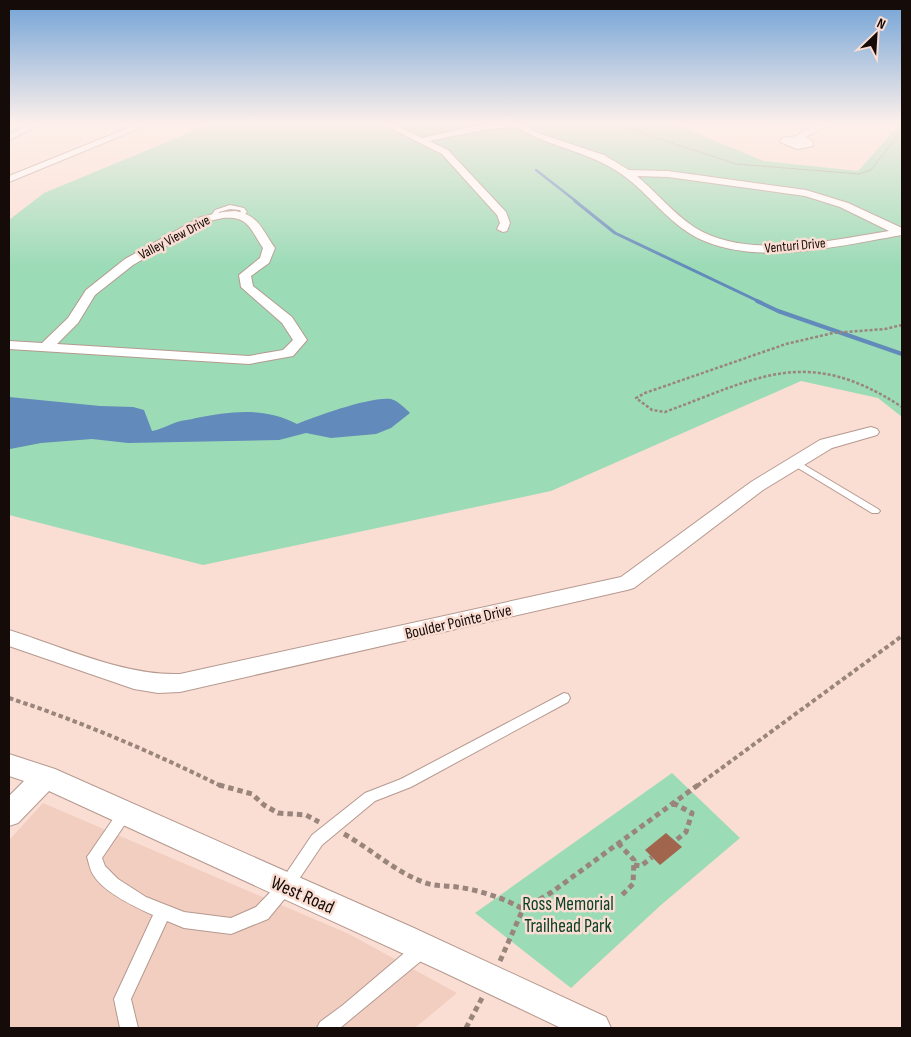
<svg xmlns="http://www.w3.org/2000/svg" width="911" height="1037" font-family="'Sofia Sans Condensed',sans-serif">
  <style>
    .built { fill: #f2cec1 }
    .green { fill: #9bdbb6 }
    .water { fill: #628aba }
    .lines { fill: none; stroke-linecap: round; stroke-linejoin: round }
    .stream-far2 { stroke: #628aba; stroke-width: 2.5 }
    .stream-far1 { stroke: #628aba; stroke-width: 3 }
    .stream { stroke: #628aba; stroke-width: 4 }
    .building { fill: #a1654e }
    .lane-casing { stroke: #b5998f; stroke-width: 2 }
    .street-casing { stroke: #b5998f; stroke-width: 2 }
    .path-far3 { stroke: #9a857d; stroke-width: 1; stroke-dasharray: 2 1; stroke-linecap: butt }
    .path-far2 { stroke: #9a857d; stroke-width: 2.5; stroke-dasharray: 3 2; stroke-linecap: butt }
    .path-far1 { stroke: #9a857d; stroke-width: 4; stroke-dasharray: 4.5 3; stroke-linecap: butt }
    .path { stroke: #9a857d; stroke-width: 5; stroke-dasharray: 5.5 4; stroke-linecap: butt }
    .lane { fill: #fff; fill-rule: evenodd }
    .street { fill: #fff; fill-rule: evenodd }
    .labels { text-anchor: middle; stroke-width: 5; stroke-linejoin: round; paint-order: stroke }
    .far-street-label { font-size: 14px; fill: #150b08; stroke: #fbded3 }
    .street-label { font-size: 16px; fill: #150b08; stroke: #fbded3 }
    .near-street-label { font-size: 19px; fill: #150b08; stroke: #fbded3 }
    .near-park-label { font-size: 19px; fill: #0c4128; stroke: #fbded3 }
  </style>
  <rect width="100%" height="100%" fill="#fbded3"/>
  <path class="built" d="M43,803L349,934L457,993L415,1028H9V840Z"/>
  <path class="green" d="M215,122H669L764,161L858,171L902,122V417L878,398L801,381L551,491L203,565L9,515V220L44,193Z
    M672,773L740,838L661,905L571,988L475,913Z"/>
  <path class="water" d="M9,397L100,406L133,407L144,410L152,431C162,429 168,425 177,422C183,420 190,420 196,418C231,411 265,407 297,424C316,416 372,396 391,399C398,401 405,408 410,413L391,428L376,434L331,438L306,433L279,440L128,443L92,439L41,443L10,449Z"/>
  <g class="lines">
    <path class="stream-far2" d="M536,170L577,202"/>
    <path class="stream-far1" d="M575,201L615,233L760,302"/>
    <path class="stream" d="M757,301L778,311L902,354"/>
  </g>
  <path class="building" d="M666,833L682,847L660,865L645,850Z"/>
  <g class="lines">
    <g class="lane-casing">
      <path id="lane" d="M230,205L244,208L247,212L241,218L238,216L241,212L240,210L230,209L219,212L216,217L211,216L215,210Z
        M796,460L878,509L880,511L878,513H872L793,465L791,463L793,461Z
        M564,693L568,694L570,698L568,702L411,787L375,801L322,845L291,891L268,919L231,934L184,928L167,921L131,999L138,1028H120L114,999L153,915C135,907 105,893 94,876C90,871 89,863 87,857L120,809L125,808L130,809L132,814L102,858L105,866L118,879L146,897L184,912L231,918L256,907L281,881L312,835L365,793L401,779Z
        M421,942L427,944L429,950L427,956L340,1028H317L320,1022L343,1005L415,944Z"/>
    </g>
    <g class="street-casing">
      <path id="street" d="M34,122H45L9,140V134Z
        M143,122H155L9,182V176Z
        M378,122H389L422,138L473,126L520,122L538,133L604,155L629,170L668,171L806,190L848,203L902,228V235C844,245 764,265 707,242C677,231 657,204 633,183C605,159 577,153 542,140C534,137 521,129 515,127C511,126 504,128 500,128C476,131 453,136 429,141L448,150L506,212L510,223L507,231L503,232L497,229L500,223L497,215L442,154ZM637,176L668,177L805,196L840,207L889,231C831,240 748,261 694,227C673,213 656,192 637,176Z
        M823,122H834L806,137L813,142V146L797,149L780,142L782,138L797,136L801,132Z
        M235,211C259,215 262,230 275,248L269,263L251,276L253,286L292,317L307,340L293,356L249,364L9,349V341L42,343L68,318L86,290L125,259L201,217L223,212ZM223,218C249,216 250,229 263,248L260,258L239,275L241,287L282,323L293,340L283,350L249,356L57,344L78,323L95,295L133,265L209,221Z
        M871,427L877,429L879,432L877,435L832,448L763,490L634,588L627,590L180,692L158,693L134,689L9,646V630C63,647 124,676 180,674L621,577L751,482L820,440Z
        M9,754L55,769L414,928L606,1017L611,1028H561L441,971L49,791L18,823L9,826V796L24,781L9,776Z"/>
    </g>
    <path class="path-far3" d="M616,122L647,135L736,164L859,174L871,170L902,130"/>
    <path class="path-far2" d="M902,325L885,329L833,333L786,344L645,393L636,398L652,410L665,412C760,377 807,345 902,407"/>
    <path class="path-far1" d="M9,698C82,722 152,752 221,786
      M697,786L902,636"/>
    <path class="path" d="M219,785L252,794L264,805L278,813L306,815L319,822
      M673,803L692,813L686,832L675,841
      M344,834C371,849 394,871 423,882C435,887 445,885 457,887C479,890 504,898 523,909
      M618,843L634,860L633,884L620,897
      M634,865L641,866L652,857
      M500,961L523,909L552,892L698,785
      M466,1028L482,998"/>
    <use href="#lane" class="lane"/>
    <use href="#street" class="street"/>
  </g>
  <linearGradient id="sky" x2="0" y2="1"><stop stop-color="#72a3d6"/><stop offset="0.46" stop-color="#fdf0eb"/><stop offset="1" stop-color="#fdf0eb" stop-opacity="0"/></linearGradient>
  <rect width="911" height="268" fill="url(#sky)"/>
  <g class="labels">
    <g class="far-street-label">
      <text transform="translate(174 237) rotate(-28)" y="5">Valley View Drive</text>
      <text transform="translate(795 245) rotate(-5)" y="5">Venturi Drive</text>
    </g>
    <g class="street-label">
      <text transform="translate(458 621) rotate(-13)" y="6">Boulder Pointe Drive</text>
    </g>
    <g class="near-street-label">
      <text transform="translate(303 894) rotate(24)" y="7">West Road</text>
    </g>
    <g class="near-park-label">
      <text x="568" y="910">Ross Memorial<tspan x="568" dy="22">Trailhead Park</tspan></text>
    </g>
  </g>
  <rect width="911" height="1037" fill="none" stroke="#150b08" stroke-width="20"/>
  <g transform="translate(876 35) rotate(25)" stroke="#fbded3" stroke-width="4" paint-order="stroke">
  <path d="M0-4L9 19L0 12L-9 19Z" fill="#150b08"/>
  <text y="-8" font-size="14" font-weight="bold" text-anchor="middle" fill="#150b08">N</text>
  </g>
</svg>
